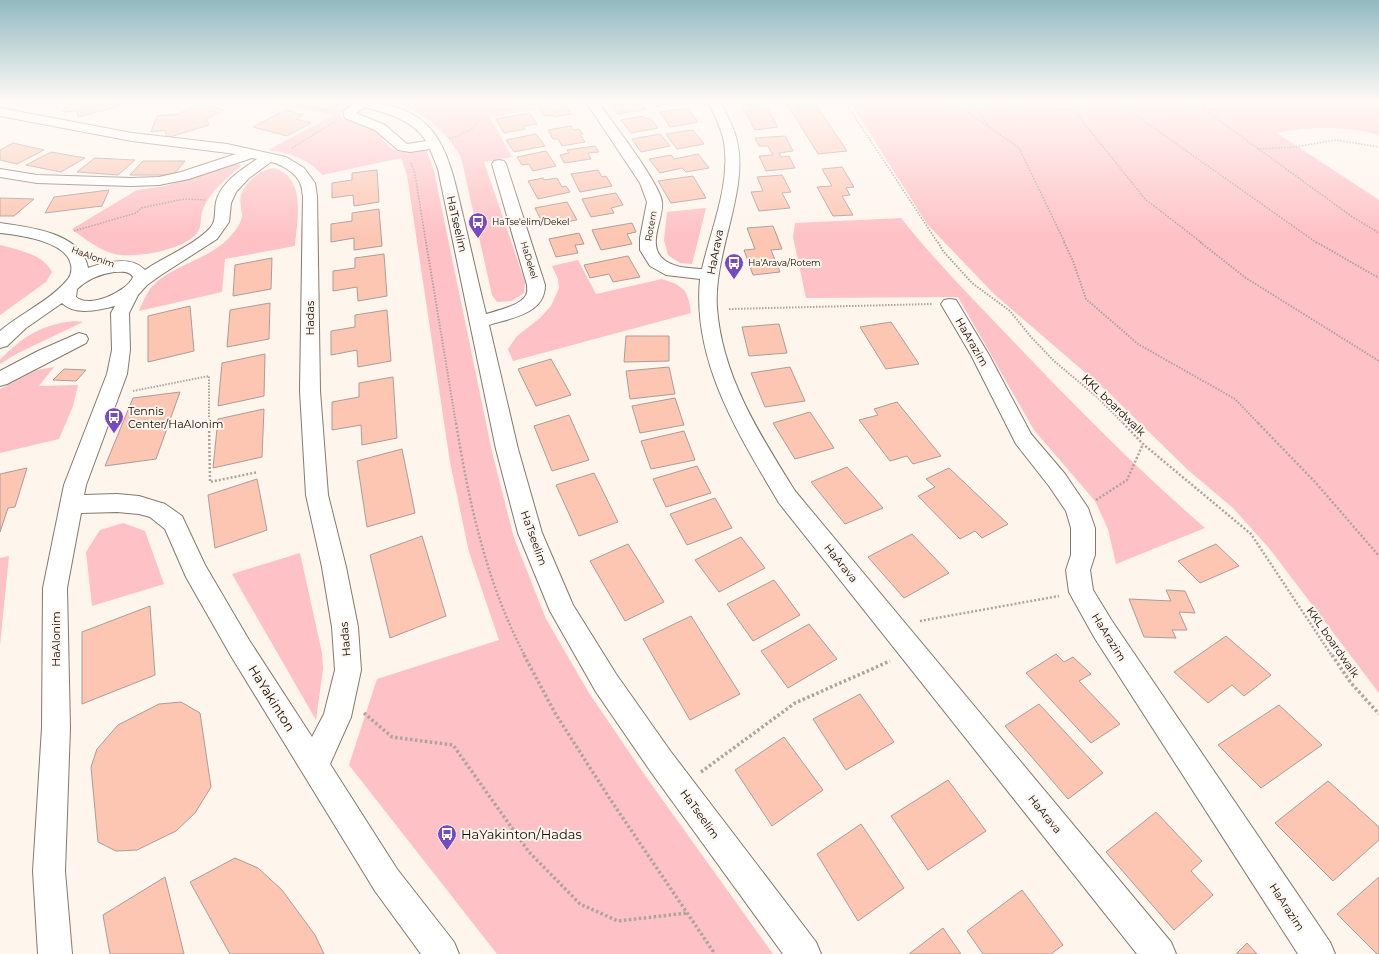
<svg xmlns="http://www.w3.org/2000/svg" width="1379" height="954" font-family="Montserrat,sans-serif">
  <style>
    .green { fill: #fec1c5 }
    .building { fill: #fdc6b3; stroke: #ad9c96 }
    .lines { fill: none; stroke-linecap: round; stroke-linejoin: round }
    .minor-casing { stroke: #85796d; stroke-width: 2 }
    .path-far3 { stroke: #aca59e; stroke-width: 1.5; stroke-dasharray: 1.5 1.5; stroke-linecap: butt }
    .path-far2 { stroke: #aca59e; stroke-width: 2; stroke-dasharray: 1.5 1.5; stroke-linecap: butt }
    .path-far1 { stroke: #aca59e; stroke-width: 2.5; stroke-dasharray: 2 2; stroke-linecap: butt }
    .path { stroke: #aca59e; stroke-width: 3.5; stroke-dasharray: 2.5 2.5; stroke-linecap: butt }
    .minor { fill: #fff; fill-rule: evenodd }
    .labels { text-anchor: middle; stroke-width: 4; stroke-linejoin: round; paint-order: stroke }
    .far-poi-label { font-size: 9px; fill: #100b07; stroke: #fef5ed; text-anchor: start }
    .far-street-label { font-size: 9px; fill: #100b07; stroke: #fef5ed }
    .street-label { font-size: 11px; fill: #100b07; stroke: #fef5ed }
    .poi-label { font-size: 11px; fill: #100b07; stroke: #fef5ed; text-anchor: start }
    .near-street-label { font-size: 13px; fill: #100b07; stroke: #fef5ed }
    .near-poi-label { font-size: 13px; fill: #100b07; stroke: #fef5ed; text-anchor: start }
  </style>
  <rect width="100%" height="100%" fill="#fef5ed"/>
  <path class="green" d="M260,102H333L350,105L340,113L341,117L365,126L377,133L391,148L399,152L426,149L434,171L492,452L514,538L546,619L589,693L644,774L773,954H497L349,765L377,679L499,640L469,552L450,462L407,175L401,158L322,175C310,159 288,153 268,150L334,115Z
    M397,102H552L489,116L512,157L484,162L525,282L524,293L512,301L497,302L492,295L461,157C441,125 429,119 397,102Z
    M850,102H1379V135C1346,126 1310,126 1277,133L1379,200V693L1269,548L1233,508L1188,470L1109,393L994,294L927,224Z
    M239,164L241,166C227,178 208,193 202,212C200,220 202,226 197,233C185,250 131,260 111,253C97,248 83,238 72,229L137,190L165,186L231,165Z
    M274,168C307,178 297,220 295,246L225,259L222,292L139,311C142,304 145,296 150,289C170,265 207,261 229,238C235,231 242,223 242,214C241,207 239,199 242,193C247,180 262,169 274,168Z
    M706,208L692,264L680,263L668,255L664,240L667,212Z
    M901,218C935,261 973,299 1011,339C1073,404 1137,469 1205,528L1116,564L1108,529L1095,501L1034,430L958,297L806,298L793,237L795,223Z
    M0,245C18,250 43,254 52,272L46,282L0,315Z
    M578,260L596,294L662,279L676,284L685,291L689,301L691,313L513,361L508,349L517,336L540,318L551,306L559,288L558,279L552,266Z
    M75,321L83,322L18,353L0,364V360C22,337 42,324 75,321Z
    M54,367L39,386L78,385L73,406L59,439L0,453V389L37,370Z
    M123,523L145,531L164,584L92,606L86,552L100,530Z
    M300,553L322,653L323,669L316,720L232,574Z
    M9,556L0,645V558Z"/>
  <path class="building" d="M69,102H118L119,106L78,117L77,111L63,112Z
    M619,102H639L646,109L618,114L611,103Z
    M653,102H679L656,106Z
    M740,102H763L778,127L755,130Z
    M786,102H814L847,151L818,154Z
    M563,103L571,114L554,117L552,115L544,116L538,107Z
    M199,104L224,110L206,119L209,125L167,138L165,130L151,132L157,116L178,114Z
    M688,108L698,122L670,127L660,112Z
    M286,110L303,115L296,119L311,123L287,136L253,127Z
    M530,113L537,124L524,126L525,129L504,133L496,119Z
    M643,116L645,119L650,118L658,128L631,133L621,120Z
    M571,126L574,130L579,129L583,134H580L585,142L562,146L558,139H553L548,130Z
    M693,130L704,144L677,149L666,134Z
    M536,134L545,146L514,152L506,140Z
    M660,134L670,146L641,152L632,139Z
    M785,136L793,151L779,153L781,157L789,156L795,168L766,171L759,156L773,155L768,146H759L755,138Z
    M13,143L44,150L17,164L0,160V150Z
    M595,146L599,152L588,153L591,159L564,163L560,155L569,153L567,150Z
    M546,151L556,166L533,171L529,164L522,165L517,157Z
    M51,152L85,158L61,172L26,165Z
    M698,154L709,168L686,172L682,168L660,173L649,159L671,155L674,159Z
    M95,158L135,160L118,175L77,172Z
    M143,161H185L173,175H130Z
    M842,167L854,187L846,188L850,195L842,196L853,215L833,216L817,187L832,186L822,169Z
    M377,170L379,202L354,206L353,195L332,198V183L352,180V173Z
    M598,170L602,177L606,176L612,186L580,192L571,174Z
    M782,175L791,192L782,193L790,208L759,211L751,192L763,191L757,177Z
    M693,176L706,198L671,203L658,181Z
    M543,178L544,180L557,178L562,187L566,186L570,192L538,199L528,181Z
    M109,190L102,206L45,213L54,197Z
    M616,193L623,205L611,208L614,213L591,217L582,199Z
    M0,198L34,199L14,216H0Z
    M567,202L577,220L544,226L535,208Z
    M379,209L382,246L354,250V238L331,242V224L352,221V213Z
    M632,223L636,232L627,234L632,244L601,250L592,230Z
    M773,226L782,249L771,250L780,272L753,275L744,250L755,249L747,228Z
    M579,233L584,244L575,245L578,253L556,257L549,239Z
    M384,254L387,296L358,301L357,287L333,291V271L355,268V258Z
    M628,256L640,277L613,282L609,274L590,278L584,265Z
    M272,258L271,289L233,296L235,265Z
    M270,303L269,339L227,347L230,310Z
    M190,306L194,351L148,362V316Z
    M387,310L391,361L358,367L357,350L331,355V331L355,327V315Z
    M891,322L919,364L886,369L860,327Z
    M779,324L787,353L749,356L742,327Z
    M626,336H669V361L624,362Z
    M265,354L264,396L218,406L222,363Z
    M551,359L571,395L536,406L518,369Z
    M669,367L675,394L630,399L626,371Z
    M790,367L805,401L765,407L751,373Z
    M64,369L86,370L76,381L53,380Z
    M393,377L397,438L362,445L361,425L332,430V402L359,397V383Z
    M180,392L156,459L105,466L133,398Z
    M675,398L684,425L640,433L632,406Z
    M897,402L941,456L913,464L907,456L890,461L859,420L878,415L874,409Z
    M264,409L262,457L213,468L218,419Z
    M810,412L834,448L795,459L773,423Z
    M569,415L589,460L552,471L534,426Z
    M684,431L695,460L651,469L641,441Z
    M402,449L415,513L367,527L357,461Z
    M697,466L711,493L666,507L653,479Z
    M847,467L883,508L845,524L811,482Z
    M27,468L15,507L8,508L0,532V474Z
    M949,468L1008,524L982,538L975,531L960,539L918,496L935,487L926,479Z
    M594,473L618,522L579,536L556,485Z
    M257,479L267,530L215,548L208,495Z
    M715,498L732,528L687,545L670,514Z
    M912,534L949,573L904,598L868,557Z
    M422,536L446,616L390,638L370,555Z
    M741,537L765,568L719,592L695,560Z
    M628,544L664,602L625,621L590,561Z
    M1216,544L1239,566L1200,583L1178,561Z
    M774,580L800,615L753,641L727,604Z
    M1166,590L1185,591L1195,613L1179,612L1187,630H1172L1176,638L1144,637L1129,599L1171,601Z
    M150,606L155,675L82,704V632Z
    M691,616L740,694L690,720L643,639Z
    M809,624L837,659L788,688L761,651Z
    M1226,636L1271,675L1244,696L1232,685L1208,703L1174,672Z
    M1056,654L1064,662L1073,657L1091,674L1079,681L1120,724L1091,743L1026,673Z
    M860,694L894,742L846,770L813,719Z
    M181,702L200,713L211,787L195,813L176,831L137,850L116,851L98,842L91,767L97,749L118,725L159,704Z
    M1039,704L1103,773L1068,799L1005,726Z
    M1279,705L1322,745L1261,788L1218,745Z
    M784,737L823,790L772,826L735,770Z
    M948,780L986,831L928,870L891,816Z
    M1328,781L1379,827V840L1333,881L1275,823Z
    M1156,812L1202,861L1191,871L1213,895L1174,930L1106,852Z
    M861,824L904,888L858,921L817,854Z
    M235,858L258,868L282,890L315,935L324,954H230L190,882Z
    M165,877L184,954H110L103,915Z
    M1379,877V954H1377L1337,914Z
    M1022,890L1063,945L1051,954H983L967,931Z
    M943,928L961,954H909Z
    M1247,943L1257,954H1236Z"/>
  <g class="lines">
    <g class="minor-casing">
      <path id="minor" d="M352,102C437,102 447,145 463,216C471,249 478,282 486,314C496,311 522,305 526,295C528,292 527,288 527,285L492,164L494,161L499,160L504,161L506,164L545,285C545,314 511,318 489,325L518,449L542,533L573,605L616,674L671,752L816,942L821,954H783L651,772L596,692L550,611L518,533L496,449L438,169L430,149L410,152L398,150L375,130L345,118L343,112L353,104ZM364,107C387,113 413,120 426,141L407,144L385,125L356,113Z
        M586,102H598C611,120 661,185 662,202C664,219 647,243 662,258C672,268 689,268 702,269C711,229 731,184 724,142C721,127 715,115 708,102H720C727,115 734,127 737,141C749,191 713,254 717,308C722,376 760,435 795,491L1171,942L1176,954H1137L779,503C739,435 692,362 700,279L666,275L650,266L640,250V238L647,202L640,183Z
        M0,108L132,133L227,144L286,157L304,168L315,183L317,196L320,391L328,495L346,567L358,627L361,670L351,717L330,764L397,869L454,942L459,954H421L375,891L231,656L186,577L165,529L150,517L139,514L117,512L81,513L67,588L70,728L65,871L72,954H38L33,871L42,728L43,588L64,485L107,374L112,350L111,313L115,306C99,310 75,316 62,303L26,328L7,346L0,348V331C21,313 50,301 68,279C71,275 72,270 71,265C67,241 19,235 0,233V223C29,227 82,233 88,268C105,262 131,255 145,270C164,257 196,244 210,228C217,220 214,212 216,202C221,182 241,170 257,159L252,158L189,179L159,185L131,186L37,183L0,177V169L37,175L131,178L159,177L181,172L236,154L132,141L0,116ZM271,162C281,164 296,173 300,183C302,186 302,192 303,196L300,391L306,495L322,567L332,627L335,670L324,714L312,737L249,640L205,565L182,516L165,504L139,496L117,494L84,495L86,485L127,374L130,350L129,313L138,295L147,285L161,275L217,239L229,222L231,203L236,192L249,178ZM114,272C121,272 129,270 133,277C127,292 88,309 76,297L77,289C88,279 100,274 114,272Z
        M950,299L956,300L989,355L1031,434L1065,474L1088,508L1095,528V555L1090,570L1093,590L1112,621L1330,942L1335,954H1298L1094,637L1069,592L1066,570L1071,555V528L1066,511L1049,486L1016,444L971,355L941,304L944,300Z
        M79,333L86,335L88,339L86,343L7,384L0,386V371L38,351Z"/>
    </g>
    <path class="path-far3" d="M282,102L332,111
      M845,102L938,243
      M953,102L1019,148L1065,243
      M973,102L989,127
      M1067,102L1145,199L1202,243
      M1117,102L1317,243
      M1186,102L1205,110L1351,216L1379,233
      M1205,102V110
      M449,138L458,136L472,129L481,119L535,108L532,102
      M292,148L332,123L336,124
      M1257,149L1295,147L1336,140L1379,147
      M411,163L415,174L426,243
      M74,231L136,213L141,208L184,199L206,200"/>
    <path class="path-far2" d="M426,242L456,424
      M938,242L943,251L972,283L1010,311L1031,337L1054,361L1097,397L1124,424
      M1064,242L1073,261L1086,299L1138,344L1235,399L1259,424
      M1200,242L1246,278L1379,361
      M1316,242L1379,278
      M729,309L932,304
      M133,391L209,376V424"/>
    <path class="path-far1" d="M209,423L210,482L258,472
      M456,423C469,503 487,585 525,656
      M1123,423L1143,444L1251,534L1332,656
      M1258,423L1316,483L1379,556
      M1096,500L1127,480L1143,444
      M920,621L1059,596"/>
    <path class="path" d="M524,655L555,713L610,799L715,954
      M1332,655L1351,683L1379,714
      M364,713L392,737L453,745L529,852L580,904L618,921L687,913
      M701,772L795,703L890,661"/>
    <use href="#minor" class="minor"/>
  </g>
  <linearGradient id="sky" x2="0" y2="1"><stop stop-color="#93bac0"/><stop offset="0.43" stop-color="#fffaf7"/><stop offset="1" stop-color="#fffaf7" stop-opacity="0"/></linearGradient>
  <rect width="1379" height="236" fill="url(#sky)"/>
  <defs>
    <g id="bus-pin" transform="scale(1)"><path d="M0 17L-7.5 6A9.5 9.5 0 1 1 7.5 6Z" fill="#754bc4" stroke="#fef5ed"/><path d="M-5-6H5V4H4V6H2V4H-2V6H-4V4H-5ZM-3.5-4V0h7V-4ZM-3.5 1.2v1.5H-2V1.2ZM2 1.2v1.5H3.5V1.2Z" fill="#fff"/></g>
  </defs>
  <g fill-rule="evenodd">
    <use href="#bus-pin" x="478" y="222"/>
    <use href="#bus-pin" x="734" y="263"/>
    <use href="#bus-pin" x="114" y="417"/>
    <use href="#bus-pin" x="447" y="834"/>
  </g>
  <g class="labels">
    <g class="far-poi-label">
      <text x="492" y="225">HaTse'elim/Dekel</text>
      <text x="748" y="266">Ha'Arava/Rotem</text>
    </g>
    <g class="far-street-label">
      <text transform="translate(651 226) rotate(-80)" y="3">Rotem</text>
      <text transform="translate(93 257) rotate(20)" y="3">HaAlonim</text>
      <text transform="translate(529 260) rotate(73)" y="3">HaDekel</text>
    </g>
    <g class="street-label">
      <text transform="translate(457 224) rotate(77)" y="4">HaTseelim</text>
      <text transform="translate(715 252) rotate(-79)" y="4">HaArava</text>
      <text transform="translate(310 318) rotate(-90)" y="4">Hadas</text>
      <text transform="translate(972 342) rotate(60)" y="4">HaArazim</text>
      <text transform="translate(1114 405) rotate(44)" y="4">KKL boardwalk</text>
      <text transform="translate(534 538) rotate(70)" y="4">HaTseelim</text>
      <text transform="translate(841 563) rotate(51)" y="4">HaArava</text>
      <text transform="translate(1109 637) rotate(58)" y="4">HaArazim</text>
      <text transform="translate(56 639) rotate(-90)" y="4">HaAlonim</text>
      <text transform="translate(345 639) rotate(-95)" y="4">Hadas</text>
      <text transform="translate(1333 642) rotate(55)" y="4">KKL boardwalk</text>
      <text transform="translate(700 814) rotate(54)" y="4">HaTseelim</text>
      <text transform="translate(1045 814) rotate(51)" y="4">HaArava</text>
      <text transform="translate(1287 907) rotate(57)" y="4">HaArazim</text>
    </g>
    <g class="poi-label">
      <text x="128" y="415">Tennis<tspan x="128" dy="13">Center/HaAlonim</tspan></text>
    </g>
    <g class="near-street-label">
      <text transform="translate(272 698) rotate(58)" y="5">HaYakinton</text>
    </g>
    <g class="near-poi-label">
      <text x="461" y="839">HaYakinton/Hadas</text>
    </g>
  </g>
</svg>
